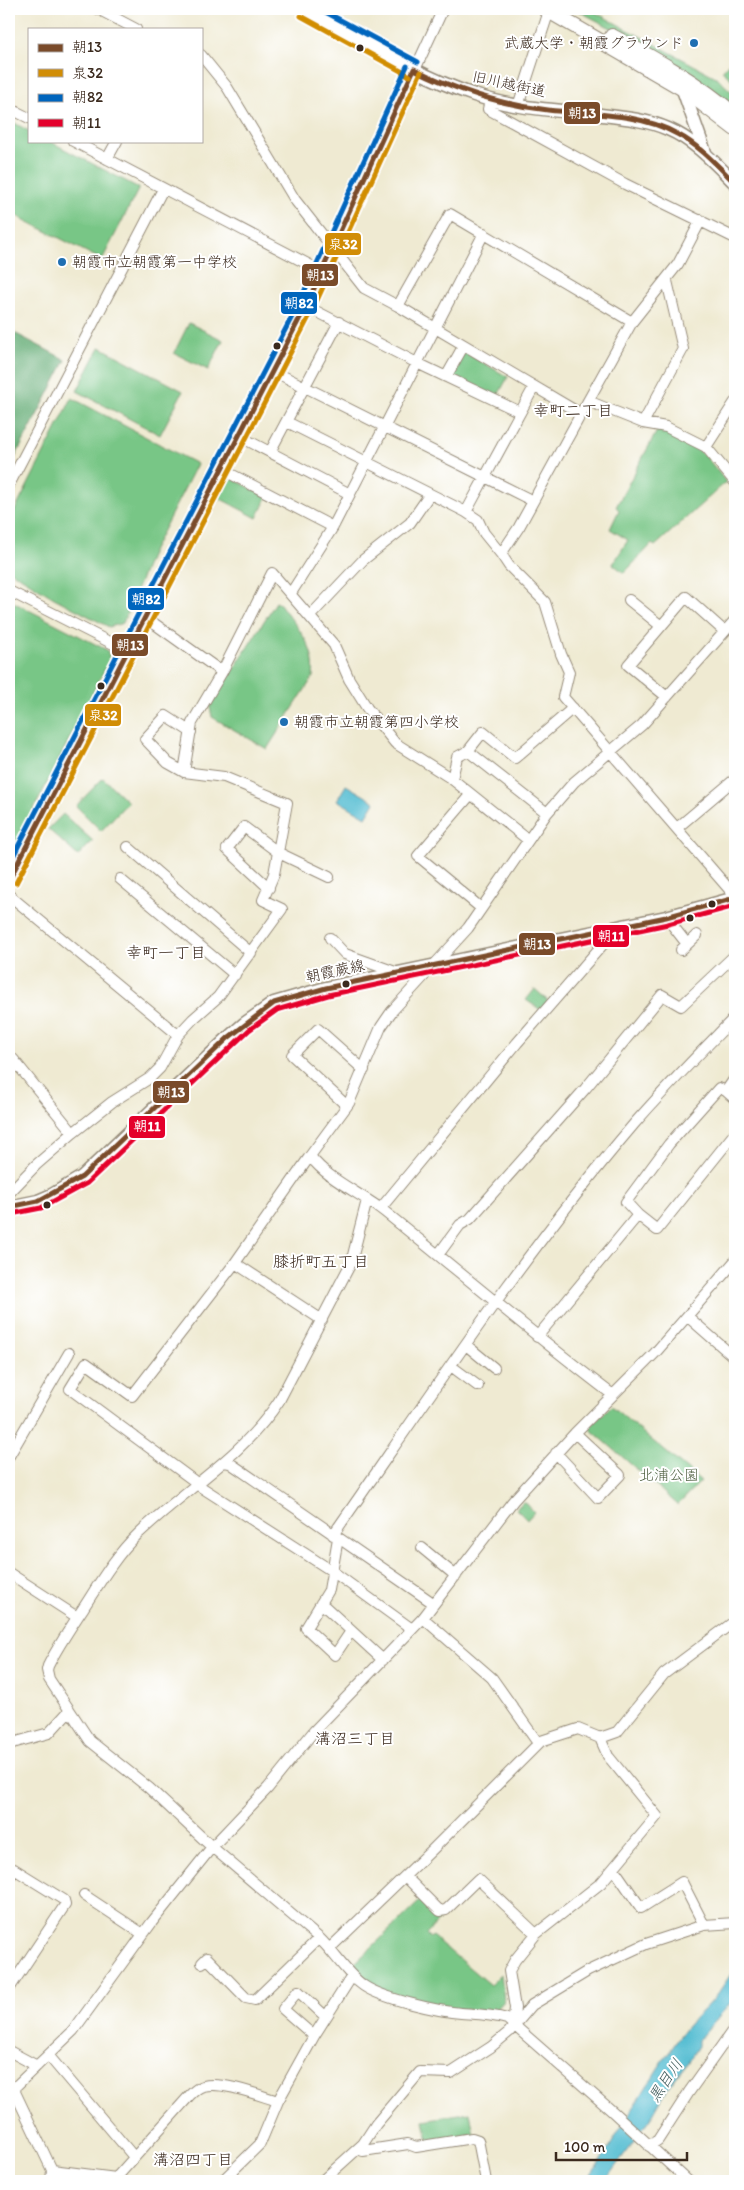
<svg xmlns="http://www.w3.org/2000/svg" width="744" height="2190" font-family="Itim,'Klee One',sans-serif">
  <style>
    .green { fill: #78c686; stroke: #5a7852 }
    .forest { fill: #62ab73; stroke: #4e6a48 }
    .water { fill: #55bdd2; stroke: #487478 }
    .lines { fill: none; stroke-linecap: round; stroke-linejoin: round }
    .minor-casing { stroke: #958a78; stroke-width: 12 }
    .major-casing { stroke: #958a78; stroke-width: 15 }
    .highway-casing { stroke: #958a78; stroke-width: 16 }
    .minor { stroke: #fff; stroke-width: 10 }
    .major { stroke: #fff; stroke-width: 12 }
    .highway { stroke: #fff; stroke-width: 14 }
    .bus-1-casing { stroke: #fff; stroke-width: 9 }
    .bus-2-casing { stroke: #fff; stroke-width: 9 }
    .bus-3-casing { stroke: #fff; stroke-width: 9 }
    .bus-4-casing { stroke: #fff; stroke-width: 9 }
    .bus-1 { stroke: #7a4b2a; stroke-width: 5 }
    .bus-2 { stroke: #d18d06; stroke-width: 5 }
    .bus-3 { stroke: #0065bd; stroke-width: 5 }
    .bus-4 { stroke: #e4002b; stroke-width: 5 }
    .poi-dot { fill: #1f6fb2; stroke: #fff; stroke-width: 2 }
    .bus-dot { fill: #3b2a1e; stroke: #fff; stroke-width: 2 }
    .labels { text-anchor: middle; stroke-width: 4; stroke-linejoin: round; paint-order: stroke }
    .poi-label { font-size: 15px; fill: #3b2a1e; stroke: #fff; text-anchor: start }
    .street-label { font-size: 15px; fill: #3b2a1e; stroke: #fff }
    .park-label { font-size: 15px; fill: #506142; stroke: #fff }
    .neighbourhood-label { font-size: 16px; fill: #3b2a1e; stroke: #fff }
    .water-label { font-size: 16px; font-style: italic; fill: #445d5d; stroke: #fff }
    .line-badge { stroke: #fff; stroke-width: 2 }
    .badge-label { font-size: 14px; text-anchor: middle; font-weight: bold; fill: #fff }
  </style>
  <rect width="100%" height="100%" fill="#fff"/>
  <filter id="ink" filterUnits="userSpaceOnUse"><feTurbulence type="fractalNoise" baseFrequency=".02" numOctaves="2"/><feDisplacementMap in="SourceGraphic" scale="10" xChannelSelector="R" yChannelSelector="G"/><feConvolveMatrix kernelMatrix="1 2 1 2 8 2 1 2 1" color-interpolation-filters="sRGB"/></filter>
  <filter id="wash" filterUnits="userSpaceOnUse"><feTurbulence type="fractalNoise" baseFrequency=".0096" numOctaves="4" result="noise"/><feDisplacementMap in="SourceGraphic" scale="20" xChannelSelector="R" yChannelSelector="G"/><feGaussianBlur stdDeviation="1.12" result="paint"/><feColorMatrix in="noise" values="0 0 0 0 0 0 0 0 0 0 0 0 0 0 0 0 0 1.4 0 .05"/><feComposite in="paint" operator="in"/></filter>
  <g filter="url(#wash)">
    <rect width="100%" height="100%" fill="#efead2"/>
    <path class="green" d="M575,9H589L716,77L735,95V107L673,61Z
      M735,56V82L722,71Z
      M9,120L29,131V141H49L139,188L102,260L9,212Z
      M189,323L223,340L208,370L174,353Z
      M100,347L183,391L160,435L77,391Z
      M464,352L508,377L496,399L450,376Z
      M72,398L197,464L151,554L123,623L109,627L54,598L9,570V522Z
      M658,429C692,436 707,457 726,482L655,546L652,544L624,573L613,564L628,540L610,529L619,510L616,507Z
      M230,477L267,497L257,518L219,498Z
      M9,600L107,650L110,659L9,858Z
      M276,602L280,604C297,628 317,646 313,677L267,749L212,717L210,707Z
      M103,778L128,802L101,831L76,806Z
      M63,814L93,841L78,856L48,829Z
      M535,989L548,1001L541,1010L526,1000Z
      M611,1406L701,1481L678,1505L589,1428Z
      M524,1501L534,1512L527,1520L516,1509Z
      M422,1899L441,1918L426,1934L430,1938L432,1936L490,1985L501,1974L504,2001L495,2011C458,2012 374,1999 351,1967Z
      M470,2112L474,2135L428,2142L424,2120Z"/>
    <path class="forest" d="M9,330L66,360L9,469Z"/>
    <path class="water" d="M346,785L375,802L366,817L337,800Z
      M735,1968V1998L698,2040V2046L688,2062L667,2089L650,2119L605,2181H587C621,2132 649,2078 684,2030C693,2018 704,2010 713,1999C721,1990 728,1978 735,1968Z"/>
  </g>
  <g filter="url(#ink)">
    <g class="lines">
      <g class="minor-casing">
        <path id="minor" d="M98,9L136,29
          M201,55L227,87L295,200L364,288L398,306L581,414
          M490,100L488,109L625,184L735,238
          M518,106L549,11
          M9,108L29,118
          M73,141L323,272
          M107,159L117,141
          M701,220L678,264L632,322L588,401L643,423L666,427L706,447L735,482
          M306,306L417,363L520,412
          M398,306L450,214L632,322
          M273,371L533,501
          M446,377L464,345
          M588,401L519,527L501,554L509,566L545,602L561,654L569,672L563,697L735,896
          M287,422L466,512L478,520L484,533L501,554
          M643,423L683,349L667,281
          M239,436L350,494
          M706,447L735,402
          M270,452L339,322
          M221,469L333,527
          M9,485L163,189
          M466,512L534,387
          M9,591L127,651
          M291,593L333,527L484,233
          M629,600L661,626
          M310,616L363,560L410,523L430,494
          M145,617L222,672
          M667,697L628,665L686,597L724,631
          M468,751L547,813
          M184,772L192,723L222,672L272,573L334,645L349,679L367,708L395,743L452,779L527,839
          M452,779L457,757L468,751L483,732L515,758L573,708
          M471,794L418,856L481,908
          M677,828L735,779
          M128,847L251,953
          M120,879L235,975
          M9,880L306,306L443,9
          M269,888L227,849L244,827L279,853L329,877
          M9,895L178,1035
          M666,917L687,944
          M330,938L345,954L398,973
          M681,950L697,935
          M9,1062L13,1059L73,1133L112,1102L150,1078L160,1068L178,1035L193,1019L218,997L282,909L263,900L274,874L287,803L224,777L184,772L168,763L145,739L166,716L191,732
          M726,1091L735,1099
          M347,1106L292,1055L318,1029L364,1070
          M310,1156L235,1263L132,1396L86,1363L70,1389L193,1480L201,1487L332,1571L412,1629
          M9,1193L36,1165L73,1133
          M367,1200L351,1263L279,1401C243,1456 185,1489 138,1534C116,1555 100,1582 84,1607C71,1627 58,1646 48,1666L47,1670L49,1679L90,1741L149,1788L212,1847L319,1938C335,1953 346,1974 364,1986C384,1999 437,2011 461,2013C477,2014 491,2014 507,2019L612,2111L688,2181
          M381,1208L517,1043L618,927
          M638,1215L657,1230L735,1133
          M438,1255L460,1225L470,1219L585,1089L662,995L681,1006L735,955
          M235,1263L322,1320
          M687,1316L735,1358
          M537,1337L638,1215L626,1202L669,1144L719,1088L726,1091L735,1078
          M466,1345L494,1368
          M451,1366L478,1386
          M613,1395C535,1336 461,1273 385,1212C361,1193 329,1181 310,1156L349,1103L381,1027L392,1011L468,928L547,813L574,782L642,725L735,620
          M556,1453L598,1498L620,1475L575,1433
          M9,1456L69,1353
          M224,1462L230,1463L433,1603
          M333,1535C430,1396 524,1253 634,1124C666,1087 701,1052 735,1017
          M338,1538L329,1590L306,1628L335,1655L351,1631
          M422,1548L456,1576
          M9,1573L77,1617
          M321,1603L383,1660
          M423,1618L492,1678L538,1743
          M9,1744L49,1733L69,1711
          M614,1869L641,1908L682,1882L704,1925
          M405,1876L440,1911L446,1910L478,1879L536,1934
          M9,1878L14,1869L64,1900L65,1905L9,1989
          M84,1895L143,1934
          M330,1948L432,1850L541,1741L578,1729L600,1738L617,1732L664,1674L735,1621
          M202,1963L207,1958L246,1998L255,2000L319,1938
          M513,2024L515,2008L509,1971L515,1960L536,1934L601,1883L657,1816L608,1756L600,1738
          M314,2036L283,2009L298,1991L326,2017
          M9,2051L37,2066
          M48,2055L134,2157
          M649,2146L658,2140L689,2092L735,2027
          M358,2149L363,2151L408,2144L416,2147L472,2138L478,2140L486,2181
          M52,2170L116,2178L120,2181
          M116,2178L190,2095C194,2091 198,2087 203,2086C223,2081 258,2095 278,2101
          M51,2181L52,2170L15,2092L16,2086L73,2031L152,1922L212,1847L268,1788L314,1731L423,1618L513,1501L575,1433L655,1353L735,1261
          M222,2181L260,2144L278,2101L314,2036L352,1976
          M322,2181L363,2144L376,2124L420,2072L451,2073L491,2047L509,2032L532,2005L588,1971L646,1944L704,1925L735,1923"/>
      </g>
      <g class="major-casing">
        <path id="major" d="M305,9C360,39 414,75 474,95C512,108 554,110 593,114C618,117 645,119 668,129C694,140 715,163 735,183
          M682,87L706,155
          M9,1207L38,1201L52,1195L82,1177L228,1038L244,1024L274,1003L326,988L666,917L735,898"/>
      </g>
      <g class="highway-casing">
        <path id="highway" d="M545,9L683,89L735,129
          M612,36C656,59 698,83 735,115"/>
      </g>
      <use href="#minor" class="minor"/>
      <use href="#major" class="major"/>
      <use href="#highway" class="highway"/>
      <g class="bus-1-casing">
        <path id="bus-1" d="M414,69C456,90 501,105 548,110C591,115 638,112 677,134C700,146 717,165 735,183
          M9,880L306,306L414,69
          M9,1207L38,1201L82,1177L228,1038L274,1003L326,988L666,917L735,898"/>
      </g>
      <g class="bus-2-casing">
        <path id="bus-2" d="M301,16L410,76
          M16,883L313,309L421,72"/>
      </g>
      <g class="bus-3-casing">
        <path id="bus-3" d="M320,9L418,62
          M9,864L299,303L407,66"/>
      </g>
      <g class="bus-4-casing">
        <path id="bus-4" d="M11,1214L41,1208L87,1183L249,1030L277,1010L328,995L668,924L735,906"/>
      </g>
      <use href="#bus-1" class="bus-1"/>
      <use href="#bus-2" class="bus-2"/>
      <use href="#bus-3" class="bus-3"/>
      <use href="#bus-4" class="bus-4"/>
    </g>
  </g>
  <g class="poi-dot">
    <circle cx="694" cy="43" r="5"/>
    <circle cx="62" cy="262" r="5"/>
    <circle cx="284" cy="722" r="5"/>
  </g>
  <g class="bus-dot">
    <circle cx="360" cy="48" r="4.5"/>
    <circle cx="277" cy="346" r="4.5"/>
    <circle cx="101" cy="686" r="4.5"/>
    <circle cx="712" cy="904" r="4.5"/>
    <circle cx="690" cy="918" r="4.5"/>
    <circle cx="346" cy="984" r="4.5"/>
    <circle cx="47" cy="1205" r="4.5"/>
  </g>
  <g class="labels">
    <g class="poi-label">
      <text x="684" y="48" text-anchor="end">武蔵大学・朝霞グラウンド</text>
      <text x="72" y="267">朝霞市立朝霞第一中学校</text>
      <text x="294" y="727">朝霞市立朝霞第四小学校</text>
    </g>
    <g class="street-label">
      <text transform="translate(509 84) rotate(12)" y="5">旧川越街道</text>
      <text transform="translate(335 971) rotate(-12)" y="5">朝霞蕨線</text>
    </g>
    <g class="park-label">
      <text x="669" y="1480">北浦公園</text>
    </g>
    <g class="neighbourhood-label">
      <text x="573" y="416">幸町二丁目</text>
      <text x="166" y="958">幸町一丁目</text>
      <text x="321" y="1267">膝折町五丁目</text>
      <text x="355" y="1744">溝沼三丁目</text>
      <text x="193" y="2165">溝沼四丁目</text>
    </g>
    <g class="water-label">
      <text transform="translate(665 2080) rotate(-56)" y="6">黒目川</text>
    </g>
  </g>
  <g class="line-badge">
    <rect x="563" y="101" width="38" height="24" rx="5" fill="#7a4b2a"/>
    <rect x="324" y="232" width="38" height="24" rx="5" fill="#d18d06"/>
    <rect x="301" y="263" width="38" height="24" rx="5" fill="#7a4b2a"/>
    <rect x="280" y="291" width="38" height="24" rx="5" fill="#0065bd"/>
    <rect x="127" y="587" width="38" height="24" rx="5" fill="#0065bd"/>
    <rect x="111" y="633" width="38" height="24" rx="5" fill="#7a4b2a"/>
    <rect x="84" y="703" width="38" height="24" rx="5" fill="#d18d06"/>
    <rect x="592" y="924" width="38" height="24" rx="5" fill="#e4002b"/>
    <rect x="518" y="932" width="38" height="24" rx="5" fill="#7a4b2a"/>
    <rect x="152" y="1080" width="38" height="24" rx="5" fill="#7a4b2a"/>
    <rect x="128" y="1115" width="38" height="24" rx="5" fill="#e4002b"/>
  </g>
  <g class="badge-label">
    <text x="582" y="118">朝13</text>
    <text x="343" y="249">泉32</text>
    <text x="320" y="280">朝13</text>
    <text x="299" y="308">朝82</text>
    <text x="146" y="604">朝82</text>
    <text x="130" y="650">朝13</text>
    <text x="103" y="720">泉32</text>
    <text x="611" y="941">朝11</text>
    <text x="537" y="949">朝13</text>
    <text x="171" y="1097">朝13</text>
    <text x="147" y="1131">朝11</text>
  </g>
  <rect width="744" height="2190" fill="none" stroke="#fff" stroke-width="30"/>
  <rect x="28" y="28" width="175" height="115" fill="#ffffff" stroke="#b1aaa5"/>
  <rect x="38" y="44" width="25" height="8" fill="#7a4b2a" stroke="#b1aaa5"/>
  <text x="72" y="52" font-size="15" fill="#3b2a1e">朝13</text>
  <rect x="38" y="69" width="25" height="8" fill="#d18d06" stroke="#b1aaa5"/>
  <text x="72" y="78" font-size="15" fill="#3b2a1e">泉32</text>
  <rect x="38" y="94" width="25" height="8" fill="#0065bd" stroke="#b1aaa5"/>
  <text x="72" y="102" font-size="15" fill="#3b2a1e">朝82</text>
  <rect x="38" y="119" width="25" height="8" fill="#e4002b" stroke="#b1aaa5"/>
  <text x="72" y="128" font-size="15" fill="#3b2a1e">朝11</text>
  <path d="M556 2152v8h131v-8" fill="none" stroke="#3b2a1e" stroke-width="2.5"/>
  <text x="564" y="2152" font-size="15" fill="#3b2a1e" stroke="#ffffff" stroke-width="4" paint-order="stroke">100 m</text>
</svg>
